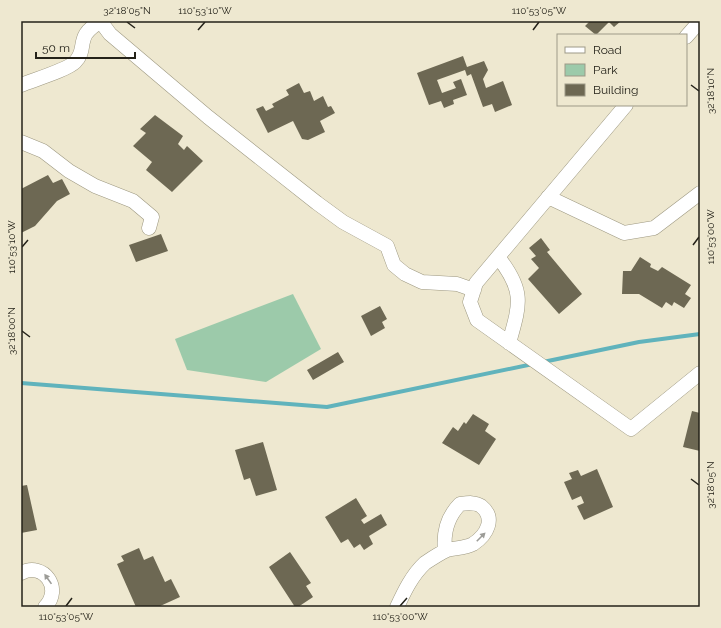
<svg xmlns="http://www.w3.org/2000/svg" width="721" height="628" font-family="Raleway,sans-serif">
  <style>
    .green { fill: #9ccaaa }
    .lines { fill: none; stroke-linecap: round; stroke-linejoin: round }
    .stream { stroke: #60b3bc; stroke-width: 4 }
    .building { fill: #6d6853 }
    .minor-casing { stroke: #9d9881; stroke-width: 15 }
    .minor { stroke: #fff; stroke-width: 14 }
    .oneway { fill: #9c9c98 }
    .ticks { fill: none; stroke: #242219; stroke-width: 1.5 }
    .neatline { fill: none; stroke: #242219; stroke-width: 1.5 }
    .ticks-label { font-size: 10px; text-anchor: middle; fill: #242219 }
  </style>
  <rect width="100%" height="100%" fill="#eee8d0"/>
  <path class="green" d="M293,294L321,349L266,382L187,370L175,339Z"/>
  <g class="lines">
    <path class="stream" d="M543,362L639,342L700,334
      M21,383L327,407L533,364"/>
  </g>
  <path class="building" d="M590,21H621L614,27L609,22L596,35L585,26Z
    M463,56L467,67L484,61L488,70L483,79L486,88L503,81L512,105L495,112L492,104L483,107L471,74L467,76L465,70L437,80L442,93L456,88L453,82L461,79L467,95L453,100L454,104L444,108L441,101L429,105L417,73Z
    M299,83L304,93L310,91L314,101L323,96L328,107L331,106L335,113L320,121L325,132L308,140L302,139L293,121L268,133L256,109L263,106L266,111L274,107L272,104L289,95L286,90Z
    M155,115L183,136L178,144L184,150L187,146L203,161L172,192L146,170L152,162L133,146L146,133L140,129Z
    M48,175L53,183L62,179L70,194L57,201L35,226L21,233V189Z
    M161,234L168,251L136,262L129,245Z
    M541,238L550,250L547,252L582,294L559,314L528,279L539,268L531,259L536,256L529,248Z
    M640,257L651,264L650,267L658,271L662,267L691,285L685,294L691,298L684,308L674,302L672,306L666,302L662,308L639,294H622L623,271H631Z
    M380,306L387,319L382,322L385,328L371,336L361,316Z
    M338,352L344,362L313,380L307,370Z
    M692,411L700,413V451L683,447Z
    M473,414L489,424L485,431L496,439L479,465L442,443L453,427L458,431L464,422L466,424Z
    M263,442L277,490L256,496L250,478L244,480L235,450Z
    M597,469L613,507L584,520L577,506L584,503L581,496L572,500L564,482L572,479L569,473L578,470L581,476Z
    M27,485L37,530L21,533V486Z
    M356,498L367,516L361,520L364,524L381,514L387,525L369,536L373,544L364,550L360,544L354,548L348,539L341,543L325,517Z
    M139,548L144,560L153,556L165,582L171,579L180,597L158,607H136L117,564L124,561L121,556Z
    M290,552L311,583L306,586L313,597L298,607H295L269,567Z"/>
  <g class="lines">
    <g class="minor-casing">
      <path id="minor" d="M101,22L110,34L208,117L317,203L343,222L387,246L394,265L405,274L422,282L457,284L474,290
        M686,37L700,21
        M21,85C33,80 67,70 75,62C89,48 73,36 102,21
        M626,105L476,283L470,302L477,320L631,429L700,373
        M21,142L43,151L69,171L95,186L133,201L152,217L149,228
        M548,197L624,233L654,228L700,193
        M498,257C525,291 520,304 509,343
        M21,573C44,561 63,589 45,607
        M397,607C404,592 412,575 425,563C431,559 440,553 447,550C455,548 466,548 473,544C487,535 496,518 481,506C475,502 468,503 460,504C447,517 443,532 445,551"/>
    </g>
    <use href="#minor" class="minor"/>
  </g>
  <defs><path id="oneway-solid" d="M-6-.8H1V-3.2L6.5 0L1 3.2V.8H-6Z"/></defs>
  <g class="oneway">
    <use href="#oneway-solid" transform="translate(481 537) rotate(-45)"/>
    <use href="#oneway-solid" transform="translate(48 579) rotate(-125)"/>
  </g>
  <path class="ticks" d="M127,22L135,28M198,30L205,22M533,30L539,22M691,85L699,91M693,245L699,237M22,247L28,240M22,331L30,337M691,479L699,485M66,606L72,598M400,606L407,598"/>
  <rect width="721" height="628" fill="none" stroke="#eee8d0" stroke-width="44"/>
  <rect x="557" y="34" width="130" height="72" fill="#eee8d0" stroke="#9d9987"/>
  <rect x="565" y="47" width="20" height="6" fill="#ffffff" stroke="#9d9987"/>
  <text x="593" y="54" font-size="12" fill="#242219">Road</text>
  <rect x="565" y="64" width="20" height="12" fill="#9ccaaa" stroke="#9d9987"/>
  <text x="593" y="74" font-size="12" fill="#242219">Park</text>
  <rect x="565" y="84" width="20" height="12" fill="#6d6853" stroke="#9d9987"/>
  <text x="593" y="94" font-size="12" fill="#242219">Building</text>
  <path d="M36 52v6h99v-6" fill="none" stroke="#242219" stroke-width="2"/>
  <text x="42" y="52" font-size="12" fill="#242219" stroke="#eee8d0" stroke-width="3" paint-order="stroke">50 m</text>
  <rect x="22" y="22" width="677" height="584" class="neatline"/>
  <g class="ticks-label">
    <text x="127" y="14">32°18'05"N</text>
    <text x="205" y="14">110°53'10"W</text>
    <text x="539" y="14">110°53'05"W</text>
    <text transform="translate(710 91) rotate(-90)" y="4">32°18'10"N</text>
    <text transform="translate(710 237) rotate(-90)" y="4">110°53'00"W</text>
    <text transform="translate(11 247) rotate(-90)" y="4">110°53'10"W</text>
    <text transform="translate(11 331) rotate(-90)" y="4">32°18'00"N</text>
    <text transform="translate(710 485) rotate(-90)" y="4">32°18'05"N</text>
    <text x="66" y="620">110°53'05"W</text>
    <text x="400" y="620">110°53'00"W</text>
  </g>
</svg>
